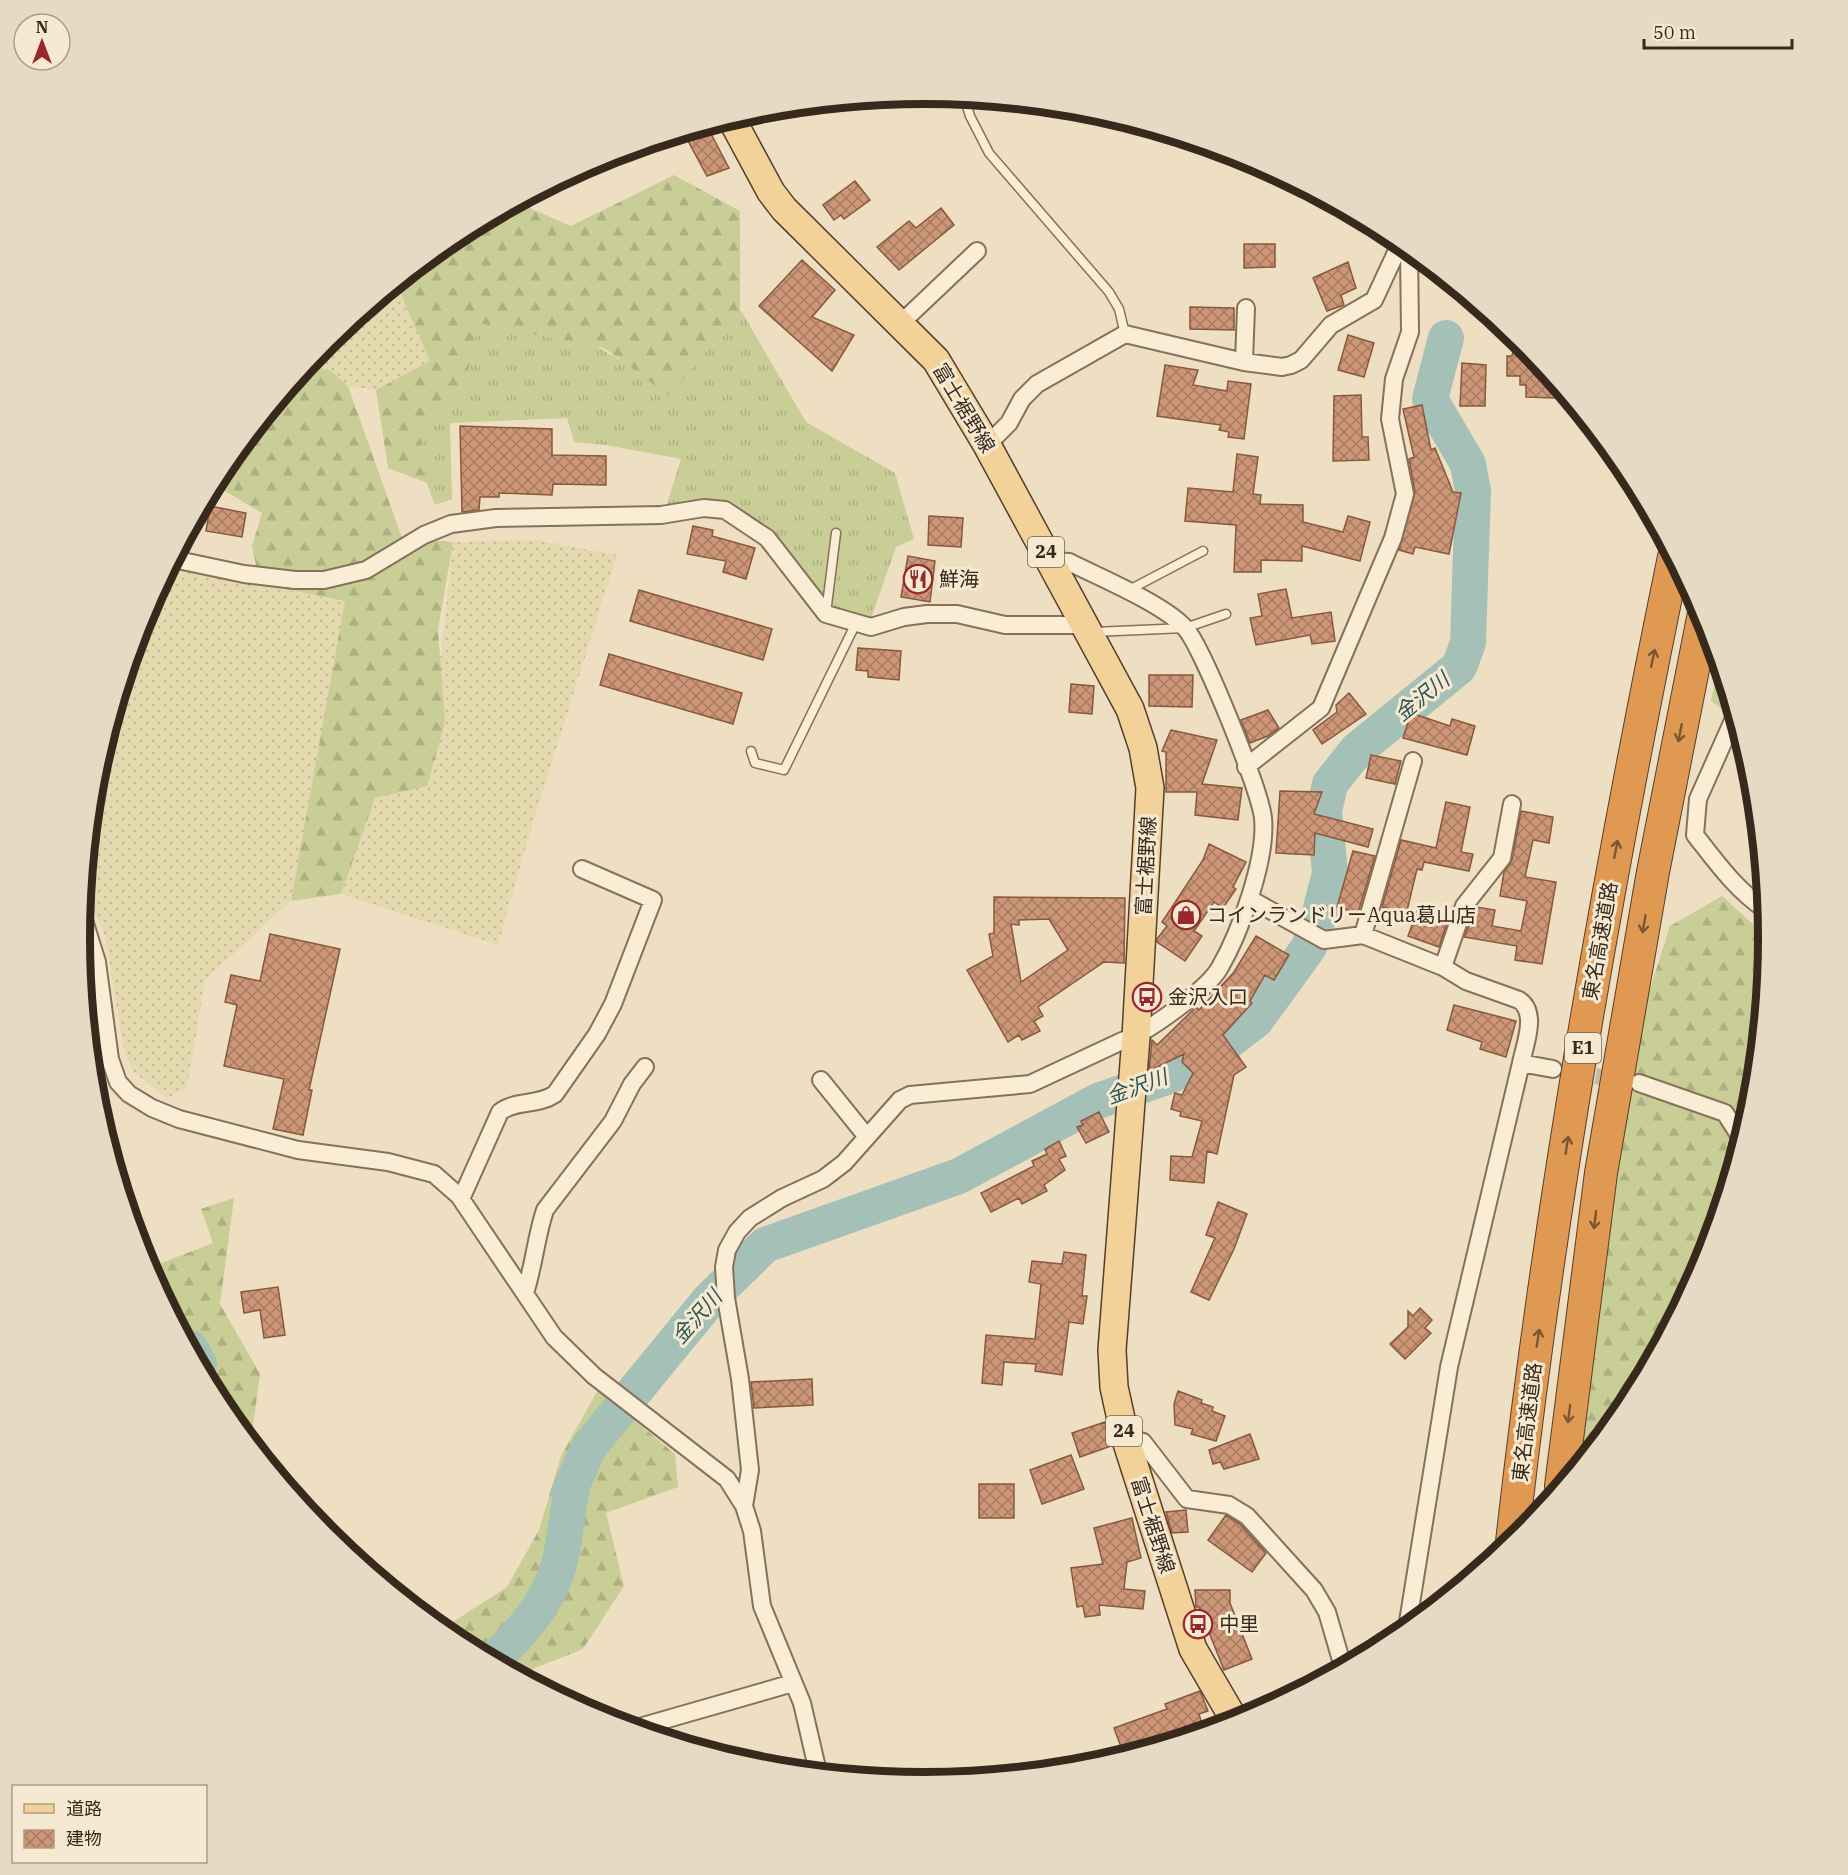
<svg xmlns="http://www.w3.org/2000/svg" width="1848" height="1875" font-family="'IBM Plex Serif','Noto Sans JP',serif">
  <style>
    .farmland { fill: url(#farmland-dots) }
    .grass { fill: url(#grass-tufts) }
    .forest { fill: url(#forest-firs) }
    .lines { fill: none; stroke-linecap: round; stroke-linejoin: round }
    .river { stroke: #a5c1b7; stroke-width: 36 }
    .building { fill: url(#building-cross-hatch); stroke: #88583f; stroke-width: 1.5; fill-rule: evenodd }
    .minor-tunnel { stroke: #cabba1; stroke-width: 16; stroke-dasharray: 16 8; stroke-linecap: butt }
    .service-casing { stroke: #887059; stroke-width: 11 }
    .minor-casing { stroke: #887059; stroke-width: 20 }
    .primary-casing { stroke: #563e2d; stroke-width: 30 }
    .motorway-casing { stroke: #563e2d; stroke-width: 34 }
    .service { stroke: #f9edd5; stroke-width: 8 }
    .minor { stroke: #f9edd5; stroke-width: 16 }
    .primary { stroke: #f2d299; stroke-width: 27 }
    .motorway { stroke: #df9952; stroke-width: 32 }
    .oneway { stroke: #7b5632 }
    .labels { text-anchor: middle; stroke-width: 6; stroke-linejoin: round; paint-order: stroke }
    .shield { fill: #f6e9d2; stroke: #716353; stroke-width: 1.5 }
    .shield-label { font-size: 18px; font-weight: bold; fill: #38291d }
    .street-label { font-size: 20px; fill: #38291d; stroke: #f6e9d2 }
    .poi-label { font-size: 20px; fill: #38291d; stroke: #f6e9d2; text-anchor: start }
    .water-label { font-size: 21px; font-style: italic; fill: #2c5853; stroke: #f6e9d2 }
    .rim { fill: none; stroke: #38291d; stroke-width: 8 }
  </style>
  <defs>
    <pattern id="farmland-dots" width="8" height="8" patternUnits="userSpaceOnUse" patternTransform="scale(1.5)"><rect width="8" height="8" fill="#e4d9af"/><path d="M2 2h.1M6 6h.1" fill="none" stroke="#c4ba96" stroke-width="1.8" stroke-linecap="round"/></pattern>
    <pattern id="grass-tufts" width="24" height="20" patternUnits="userSpaceOnUse" patternTransform="scale(1.5)"><rect width="24" height="20" fill="#c9cd96"/><path d="M3 7l-1-3M5 7V3M7 7l1-3M15 17l-1-3M17 17v-4M19 17l1-3" fill="none" stroke="#adb081"/></pattern>
    <pattern id="forest-firs" width="22" height="20" patternUnits="userSpaceOnUse" patternTransform="scale(1.5)"><rect width="22" height="20" fill="#c9cd96"/><path d="M5 1l3.5 6h-7zM16 11l3.5 6h-7z" fill="#adb081"/></pattern>
    <pattern id="building-cross-hatch" width="8" height="8" patternUnits="userSpaceOnUse" patternTransform="scale(1.5)"><rect width="8" height="8" fill="#cd9677"/><path d="M0 0l8 8M0 8l8-8" fill="none" stroke="#a77a61"/></pattern>
  </defs>
  <rect width="100%" height="100%" fill="#eedfc2"/>
  <path class="farmland" d="M396,283L430,361L376,390L348,386L330,370L306,366L327,340Z
    M535,540L617,555L533,822L498,945L341,894L375,798L427,785L453,542Z
    M168,568L346,601L291,901L205,980L187,1088L167,1098L133,1071L124,1050L105,936L84,888L96,772L144,614Z"/>
  <path class="grass" d="M740,309L806,422L895,473L914,539L896,547L870,621L832,609L731,503L667,504L681,459L606,445L574,442L567,418L450,423L452,499L435,505L407,430L464,392L478,323L596,346L666,387V383Z"/>
  <path class="forest" d="M674,175L740,211V309L670,396L604,348L478,323L464,392L419,431L427,483L388,468L376,390L430,361L396,283L455,235L516,202L571,226Z
    M306,366L330,370L348,386L402,538L453,542L438,630L445,722L427,786L375,798L341,894L291,901L345,601L260,584L252,546L262,513L225,491L210,490L222,468Z
    M1719,663L1736,720L1711,701Z
    M1722,896L1768,938L1752,1103L1704,1261L1626,1407L1574,1470L1627,1062L1670,926Z
    M234,1198L220,1304L260,1374L251,1442L222,1406L144,1261L154,1266L213,1243L201,1209Z
    M598,1390L675,1454L678,1487L606,1513L624,1586L583,1649L520,1674L455,1639L442,1629L507,1587L539,1530L561,1456Z"/>
  <g class="lines">
    <path class="river" d="M190,1348L199,1364
      M493,1660C520,1634 545,1607 557,1571C565,1547 566,1518 571,1494L569,1492L589,1447L710,1299L765,1245L959,1176L1098,1101L1172,1075L1225,1044L1256,1020L1309,947L1319,916L1330,873L1324,811L1330,784L1357,750L1459,667L1468,643L1473,491L1468,464L1430,399L1446,338"/>
  </g>
  <path class="building" d="M708,128L729,168L707,176L687,139Z
    M855,181L870,200L844,219L841,215L834,220L823,205Z
    M941,208L954,225L899,270L877,247L909,221L916,228Z
    M1244,244H1275V267L1244,268Z
    M802,260L835,290L812,317L854,335L832,371L759,306Z
    M1348,262L1356,288L1341,295L1344,305L1327,311L1313,278Z
    M1190,307L1234,308V330L1190,329Z
    M1348,335L1374,343L1364,377L1338,370Z
    M1516,336L1554,380V398L1526,397V385H1520V376H1507V356H1512Z
    M1462,363L1486,365L1485,406H1460Z
    M1165,365L1198,370L1193,385L1227,391L1228,381L1251,384L1244,439L1228,437L1229,432L1219,430L1221,425L1157,416Z
    M1361,395L1362,437H1368L1369,460L1333,461L1334,396Z
    M1422,405L1431,450L1435,448L1453,492L1461,493L1449,554L1415,547L1413,554L1399,550L1415,492L1409,459L1414,457L1403,409Z
    M460,426L552,429V455L606,456V485L553,484L552,495L499,493V497H480L479,510L462,512Z
    M1237,454L1258,457L1253,494L1261,495L1260,504L1303,505V522L1343,532L1348,516L1370,522L1360,561L1302,546V561L1261,560V572H1234L1236,525L1185,521L1188,488L1233,492Z
    M210,506L246,513L242,537L206,531Z
    M929,516L963,518L961,547L928,545Z
    M693,526L713,530L712,536L755,548L746,579L723,572L726,561L687,554Z
    M908,556L935,561L930,602L901,597Z
    M1286,589L1292,618L1331,612L1335,641L1312,644L1310,635L1256,645L1250,618L1262,616L1258,594Z
    M639,590L772,629L763,660L630,621Z
    M858,648L901,651L899,680L868,677V671L856,670Z
    M609,654L742,693L733,724L600,685Z
    M1149,675H1193L1192,707L1149,706Z
    M1071,684L1094,686L1092,714L1069,712Z
    M1349,693L1366,714L1322,744L1313,730L1337,712L1336,705Z
    M1268,710L1279,728L1268,736L1250,743L1241,720Z
    M1411,713L1450,726L1452,719L1475,726L1467,755L1403,738Z
    M1171,730L1217,740L1202,784L1242,788L1238,820L1195,815L1197,792H1166V752L1162,751Z
    M1371,755L1401,761L1395,784L1366,778Z
    M1280,791L1322,792L1314,814L1373,829L1368,847L1315,833L1314,855L1276,853Z
    M1446,802L1470,807L1461,852L1473,854L1469,871L1424,862L1422,870L1417,869L1406,915L1382,907L1401,840L1436,848Z
    M1521,811L1553,817L1549,843L1533,840L1525,877L1556,882L1542,964L1515,960L1517,946L1464,937L1477,907L1495,910L1492,926L1521,931L1527,901L1500,896L1504,872L1512,860Z
    M1209,844L1246,862L1233,887L1236,889L1223,908L1214,902L1194,931L1202,936L1185,961L1157,942V939L1167,926L1162,922L1203,860Z
    M1353,851L1375,856L1358,913L1337,907Z
    M994,897L1125,898L1124,963L1104,962L1038,1007L1043,1016L1034,1021L1040,1031L1022,1040L1019,1035L1008,1042L967,970L993,956L989,934L994,933ZM1049,919L1068,950L1021,982L1011,924L1019,925V920Z
    M1418,909L1448,920L1439,947L1408,936Z
    M270,934L340,949L309,1090H312L303,1135L273,1129L284,1079L224,1066L237,1005L225,1002L231,975L260,981Z
    M1256,936L1289,955L1274,980L1265,975L1250,1001L1252,1003L1223,1035L1246,1067L1234,1075L1217,1154L1207,1151L1204,1183L1170,1180L1171,1156L1192,1157L1202,1121L1180,1116L1181,1112L1171,1109L1175,1093L1182,1095L1193,1073L1182,1062L1184,1054L1149,1071L1152,1040L1157,1045L1193,1010L1196,1007L1199,1010L1234,972Z
    M1454,1005L1516,1021L1506,1057L1480,1049L1482,1042L1447,1030Z
    M1099,1112L1109,1132L1086,1143L1077,1127L1083,1125L1081,1121Z
    M1059,1141L1066,1156L1059,1159L1065,1170L1044,1185L1047,1191L1022,1204L1019,1198L991,1212L981,1193L1034,1166L1032,1161L1047,1154L1045,1149Z
    M1218,1202L1247,1214L1234,1249L1209,1300L1191,1292L1215,1238L1206,1235Z
    M1064,1252L1086,1255L1082,1296H1087L1083,1324L1069,1322L1062,1375L1035,1371L1036,1364L1004,1362L1002,1385L982,1383L986,1335L1035,1339L1041,1284L1029,1282L1032,1261L1062,1264Z
    M278,1287L285,1335L264,1338L260,1310L244,1313L241,1292Z
    M1420,1308L1432,1320L1425,1328L1431,1333L1405,1359L1390,1344L1408,1327V1311L1413,1316Z
    M812,1379L813,1405L754,1408L751,1382Z
    M1178,1391L1202,1400L1201,1403L1213,1407L1212,1411L1225,1416L1216,1441L1191,1434L1193,1429L1175,1425L1174,1404Z
    M1105,1422L1111,1446L1080,1457L1072,1433Z
    M1250,1434L1259,1459L1224,1469L1220,1462L1213,1464L1209,1450Z
    M1071,1455L1084,1489L1042,1504L1030,1470Z
    M979,1484H1014V1518H979Z
    M1186,1510L1188,1532L1172,1533L1166,1512Z
    M1226,1515L1240,1524L1266,1553L1252,1572L1208,1540Z
    M1132,1518L1141,1558L1127,1562L1124,1589L1145,1591L1143,1609L1099,1605L1100,1615L1085,1617L1083,1606L1077,1607L1071,1568L1103,1564L1094,1528Z
    M1195,1590H1230V1603L1252,1659L1224,1670L1199,1607H1196Z
    M1200,1691L1208,1711L1199,1714L1202,1724L1171,1736L1172,1740L1124,1755L1114,1728L1167,1709L1165,1704Z"/>
  <g class="lines">
    <path class="minor-tunnel" d="M1572,1072L1624,1081"/>
    <g class="service-casing">
      <path id="service" d="M964,97L970,116L989,153L1109,292L1119,309L1125,334
        M1129,590L1203,551
        M826,613L836,533
        M1094,632L1185,628L1226,614
        M751,751L755,763L784,770L856,623
        M1763,989V993"/>
    </g>
    <g class="minor-casing">
      <path id="minor" d="M900,324L977,251
        M1244,362L1246,308
        M987,445L1009,423L1022,399L1037,384L1125,334L1244,362L1282,367L1291,365L1301,360L1331,325L1374,300L1401,242
        M173,559L244,574L295,580H324L366,570L424,535L451,524L496,518L661,515L704,508L725,510L767,538L826,614L871,627L904,617L927,614H957L1005,625H1086
        M1735,716L1698,799L1695,835C1717,863 1736,890 1766,910
        M1246,767L1321,708L1393,538L1405,494L1390,419L1394,379L1410,332L1409,249
        M1250,899L1324,940L1363,935L1443,967L1466,981L1519,1000C1538,1012 1525,1044 1521,1063
        M82,914L97,962L110,1059L118,1082L129,1094L152,1108L179,1119L298,1150L388,1162L434,1174L459,1196L554,1337L594,1376L727,1479L744,1506L752,1531L762,1606L802,1703L818,1772
        M1363,935L1413,761
        M1443,967L1464,906L1502,858L1512,804
        M821,1080L867,1137
        M1639,1083L1725,1113L1741,1138
        M461,1199L500,1112C515,1100 538,1106 555,1094L597,1034L613,1004L653,900L582,869
        M525,1293C534,1265 536,1237 545,1210L613,1121L632,1084L645,1067
        M1125,1437L1143,1442L1187,1499L1229,1505L1247,1516L1314,1590L1327,1612L1343,1667
        M744,1506L750,1470L740,1379L726,1298L724,1267L727,1250L737,1232L750,1218L782,1198L823,1179L844,1163L900,1100L910,1095L1030,1084L1122,1041C1146,1034 1206,990 1219,969C1240,933 1267,859 1263,818C1260,790 1204,651 1186,629C1166,605 1099,577 1069,562L1051,561
        M1407,1628L1449,1367L1521,1063L1553,1069
        M636,1728L793,1683"/>
    </g>
    <g class="primary-casing">
      <path id="primary" d="M731,118L771,192L784,209L936,360L987,445L1130,709L1143,748L1150,788L1136,1037L1112,1350L1114,1387L1125,1437L1193,1649L1235,1721"/>
    </g>
    <g class="motorway-casing">
      <path id="motorway" d="M1561,1486L1601,1173L1653,872L1704,613
        M1512,1542C1549,1211 1607,883 1674,557"/>
    </g>
    <use href="#service" class="service"/>
    <use href="#minor" class="minor"/>
    <use href="#primary" class="primary"/>
    <use href="#motorway" class="motorway"/>
  </g>
  <defs><path id="oneway-shaft" d="M-6 0H5M1.5-3L5.5 0L1.5 3" fill="none" stroke-width="1.6" stroke-linecap="round" stroke-linejoin="round" transform="scale(1.5)"/></defs>
  <g class="oneway">
    <use href="#oneway-shaft" transform="translate(1653 658) rotate(-78)"/>
    <use href="#oneway-shaft" transform="translate(1680 733) rotate(101)"/>
    <use href="#oneway-shaft" transform="translate(1616 849) rotate(-79)"/>
    <use href="#oneway-shaft" transform="translate(1644 924) rotate(100)"/>
    <use href="#oneway-shaft" transform="translate(1567 1145) rotate(-81)"/>
    <use href="#oneway-shaft" transform="translate(1595 1220) rotate(97)"/>
    <use href="#oneway-shaft" transform="translate(1538 1338) rotate(-81)"/>
    <use href="#oneway-shaft" transform="translate(1569 1414) rotate(97)"/>
  </g>
  <defs>
    <g id="restaurant-ring" transform="scale(1.5)"><circle r="9.5" fill="#f6e9d2" stroke="#98282f" stroke-width="1.5"/><path d="M-5-6h1v4h1v-4h1v4h1v-4h1v5L-1.5 .5V6h-2V.5L-5-1ZM5-6V6H3V1.5H1.5Q1.5-4 5-6Z" fill="#98282f"/></g>
    <g id="shop-ring" transform="scale(1.5)"><circle r="9.5" fill="#f6e9d2" stroke="#98282f" stroke-width="1.5"/><path d="M-5-2.5h2.3a2.7 3.5 0 0 1 5.4 0H5L5.5 6h-11ZM-1.5-2.5h3a1.5 2.3 0 0 0-3 0Z" fill="#98282f"/></g>
    <g id="bus-ring" transform="scale(1.5)"><circle r="9.5" fill="#f6e9d2" stroke="#98282f" stroke-width="1.5"/><path d="M-5-6H5V4H4V6H2V4H-2V6H-4V4H-5ZM-3.5-4V0h7V-4ZM-3.5 1.2v1.5H-2V1.2ZM2 1.2v1.5H3.5V1.2Z" fill="#98282f"/></g>
  </defs>
  <g fill-rule="evenodd">
    <use href="#restaurant-ring" x="918" y="579"/>
    <use href="#shop-ring" x="1186" y="915"/>
    <use href="#bus-ring" x="1147" y="997"/>
    <use href="#bus-ring" x="1198" y="1624"/>
  </g>
  <g class="labels">
    <g class="shield">
      <rect x="1028" y="537" width="36" height="30" rx="4.5"/>
      <rect x="1565" y="1033" width="36" height="30" rx="4.5"/>
      <rect x="1106" y="1416" width="36" height="30" rx="4.5"/>
    </g>
    <g class="shield-label">
      <text x="1046" y="558">24</text>
      <text x="1583" y="1054">E1</text>
      <text x="1124" y="1437">24</text>
    </g>
    <g class="street-label">
      <text transform="translate(964 408) rotate(59)" y="7">富士裾野線</text>
      <text transform="translate(1146 866) rotate(-87)" y="7">富士裾野線</text>
      <text transform="translate(1600 941) rotate(-80)" y="7">東名高速道路</text>
      <text transform="translate(1527 1422) rotate(-83)" y="7">東名高速道路</text>
      <text transform="translate(1153 1525) rotate(72)" y="7">富士裾野線</text>
    </g>
    <g class="poi-label">
      <text x="939" y="586">鮮海</text>
      <text x="1207" y="922">コインランドリーAqua葛山店</text>
      <text x="1168" y="1004">金沢入口</text>
      <text x="1219" y="1631">中里</text>
    </g>
    <g class="water-label">
      <text transform="translate(1422 697) rotate(-39)" y="7">金沢川</text>
      <text transform="translate(1137 1087) rotate(-20)" y="7">金沢川</text>
      <text transform="translate(697 1317) rotate(-49)" y="7">金沢川</text>
    </g>
  </g>
  <path d="M0 0H1848V1875H0ZM90 938a834 834 0 1 1 1668 0a834 834 0 1 1-1668 0Z" fill="#e7dac4" fill-rule="evenodd"/>
  <path class="rim" d="M90 938a834 834 0 1 1 1668 0a834 834 0 1 1-1668 0Z"/>
  <rect x="12" y="1785" width="195" height="78" fill="#f6e9d2" stroke="#aa9c8a" stroke-width="1.5"/>
  <rect x="24" y="1804" width="30" height="9" fill="#f2d299" stroke="#aa9c8a" stroke-width="1.5"/>
  <text x="66" y="1815" font-size="18" fill="#38291d">道路</text>
  <rect x="24" y="1830" width="30" height="18" fill="url(#building-cross-hatch)" stroke="#aa9c8a" stroke-width="1.5"/>
  <text x="66" y="1845" font-size="18" fill="#38291d">建物</text>
  <g transform="translate(42 42)"><circle r="28" fill="#f6e9d2" stroke="#aa9c8a" stroke-width="1.5"/>
  <path d="M0-4.5L10 22L0 15L-10 22Z" fill="#98282f"/>
  <text y="-9" font-size="16" font-weight="bold" text-anchor="middle" fill="#38291d">N</text>
  </g>
  <path d="M1644 39v9h148v-9" fill="none" stroke="#38291d" stroke-width="3"/>
  <text x="1653" y="39" font-size="18" fill="#38291d" stroke="#f6e9d2" stroke-width="4.5" paint-order="stroke">50 m</text>
</svg>
